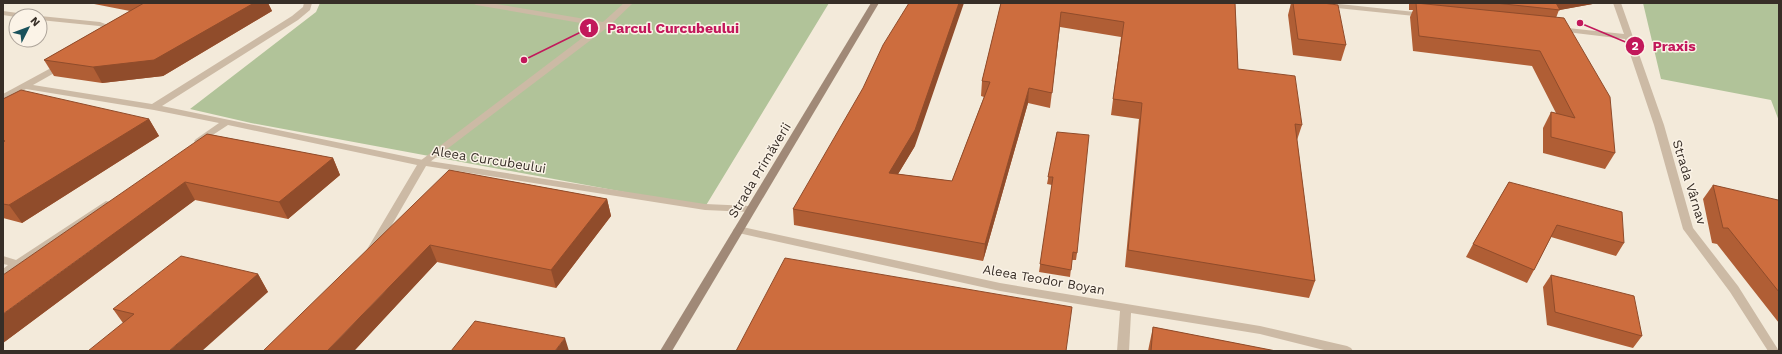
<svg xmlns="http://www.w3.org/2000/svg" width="1782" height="354" font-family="'Work Sans',sans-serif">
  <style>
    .green { fill: #b1c399 }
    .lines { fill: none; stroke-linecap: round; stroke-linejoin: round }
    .pedestrian { fill: #ccbaa5; fill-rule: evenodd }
    .minor { fill: #ccbaa5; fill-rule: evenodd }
    .secondary { fill: #a08977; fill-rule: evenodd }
    .wall { fill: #b05e35 }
    .shaded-wall { fill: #904c2b }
    .building { fill: #cd6d3e; stroke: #904c2b }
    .labels { text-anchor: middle; stroke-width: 3; stroke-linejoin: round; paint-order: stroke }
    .street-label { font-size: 13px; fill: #372e27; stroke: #fbf3e7 }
    .leader { fill: none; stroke: #c2185b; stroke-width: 1.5 }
    .callout-dot { fill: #c2185b; stroke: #fbf3e7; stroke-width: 1.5 }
    .mark-label { font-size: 12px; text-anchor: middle; font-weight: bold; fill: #fff }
    .callout-label { font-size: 14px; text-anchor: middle; font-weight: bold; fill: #c2185b; stroke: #fbf3e7; stroke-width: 3; stroke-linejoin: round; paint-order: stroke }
  </style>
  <rect width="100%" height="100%" fill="#f3eada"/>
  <path class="green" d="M320,3H829L705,207L251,123L190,109L316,12Z
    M1643,3H1779V121L1771,100L1661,79Z"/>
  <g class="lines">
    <path class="pedestrian" d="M472,3H490L603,22L624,3H633L608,27L426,165H420L418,163L420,161L598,26L476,5Z"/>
    <path class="minor" d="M304,3H312L310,10L298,20L162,106L423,160L705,204L750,206L755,209L750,212L705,210L426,166L375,254H367L366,251L417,165L228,125L199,144L196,143L194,141L196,139L219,123L154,110L26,89L3,101V94L62,62L65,63V67L33,85L152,104L292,16L303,7Z
      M1304,3H1330L1424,13L1428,15L1424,17L1308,5Z
      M1613,3H1621L1664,125L1693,228L1738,286L1779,351H1768L1730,292L1683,229L1654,125L1625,39L1558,31L1554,29L1558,27L1624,34Z
      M3,11L25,14L29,16L16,17L3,15Z
      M39,16H40L100,22L116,28L113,35H110L106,33L108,29L99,26L40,20V16Z
      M106,201L110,202L111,204L110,206L7,277L3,278V269L8,265L3,264V256L16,260Z
      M738,226L1000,283L1260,326L1347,346L1351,348L1353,351H1328L1260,334L1131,313L1129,351H1117L1120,311L1000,291L734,232L733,230Z"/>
    <path class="secondary" d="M871,3H879L672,351H660Z"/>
  </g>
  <path class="wall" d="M89,3H268L272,11L163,76L102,83L54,76L44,60L130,11Z
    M1001,3H1235L1238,69L1302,125L1297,140L1315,281L1309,298L1125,267L1139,119L1111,115L1121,37L1060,27L1050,108L1028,103L983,261L794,225L793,209L915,146L898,174L952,181L984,97L981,96L982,81Z
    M1291,3H1323L1346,45L1341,61L1293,55L1288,15Z
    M1409,3H1598L1559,10L1556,18L1615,153L1605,169L1543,153V128L1551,112L1556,113L1532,66L1413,51L1410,17L1413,10H1409Z
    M3,99L149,119L159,136L22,223L3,218Z
    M1057,132L1077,253L1076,260H1072L1070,277L1039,272L1052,185L1047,184Z
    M207,134L333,158L340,175L288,219L195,200L3,343Z
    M449,170L607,199L611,216L556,288L437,262L354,351Z
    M1509,182L1624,243L1616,256L1551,237L1534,270L1527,283L1466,257L1473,244Z
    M1713,185L1779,201V323L1717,244L1712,243L1703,199Z
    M258,274L268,292L123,323L113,309Z
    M1551,275L1642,336L1633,348L1547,325L1543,287Z
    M1153,327L1276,351H1148L1149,346Z"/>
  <path class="shaded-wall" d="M254,3H268L272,11L163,76L102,83L93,67Z
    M959,3H964L915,146L889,189V173Z
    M1549,3H1598L1560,10Z
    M1029,88L1028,103L983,261L985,244Z
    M149,119L159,136L22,223L9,205Z
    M333,158L340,175L288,219L279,202Z
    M185,182L195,200L3,343V314Z
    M607,199L611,216L556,288L551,270Z
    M430,245L437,262L354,351H327Z
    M258,274L268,292L202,351H169Z
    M565,338L569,351H555Z"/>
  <path class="building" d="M144,3H254L154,60L93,67L44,60Z
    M909,3H959L915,130L889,173L952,181L990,82L982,81L1001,3H1235L1238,69L1295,76L1302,125L1295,124L1315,281L1128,250L1142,103L1113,99L1124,22L1061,12L1052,93L1029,88L985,244L793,209L863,88L883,45Z
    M1293,3H1323L1338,5L1346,45L1298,39Z
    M1416,3L1564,18L1610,97L1615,153L1551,137V112L1575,118L1540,51L1419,36Z
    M1495,3H1556L1560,10Z
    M21,90L149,119L9,205L3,204V142L5,141L3,140V99Z
    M1057,132L1089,135L1077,253L1073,252L1071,270L1040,264L1053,177H1048Z
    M207,134L333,158L279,202L185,182L3,314V275Z
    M449,170L607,199L551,270L430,245L327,351H263Z
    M1509,182L1622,212L1624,243L1557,225L1534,270L1473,244Z
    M1713,185L1778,200L1779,201V292L1728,228H1723Z
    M181,256L258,274L169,351H88L134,314L113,309Z
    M785,258L1072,307L1066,351H736Z
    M1551,275L1634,296L1642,336L1555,312Z
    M475,321L565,338L555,351H451Z
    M1153,327L1276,351H1151Z"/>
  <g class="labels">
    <g class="street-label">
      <text transform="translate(489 159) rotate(9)" y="5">Aleea Curcubeului</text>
      <text transform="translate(759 170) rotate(-59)" y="5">Strada Primăverii</text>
      <text transform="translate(1690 182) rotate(73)" y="5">Strada Vârnav</text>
      <text transform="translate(1044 279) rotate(10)" y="5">Aleea Teodor Boyan</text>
    </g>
  </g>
  <path class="leader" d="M524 60L589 28M1580 23L1635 46"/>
  <g class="callout-dot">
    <circle cx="524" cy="60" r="4"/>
    <circle cx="1580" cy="23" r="4"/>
    <circle cx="589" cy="28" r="10"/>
    <circle cx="1635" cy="46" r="10"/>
  </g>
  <g class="mark-label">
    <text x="589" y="32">1</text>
    <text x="1635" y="50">2</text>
  </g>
  <g class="callout-label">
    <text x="673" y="33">Parcul Curcubeului</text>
    <text x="1674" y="51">Praxis</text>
  </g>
  <rect width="1782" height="354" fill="none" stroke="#372e27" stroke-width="8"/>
  <g transform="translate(28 28) rotate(48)"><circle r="19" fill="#fbf3e7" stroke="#ada49a"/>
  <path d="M0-3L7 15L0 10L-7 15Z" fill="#1a525c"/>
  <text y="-6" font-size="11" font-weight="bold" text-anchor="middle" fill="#372e27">N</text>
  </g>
</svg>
